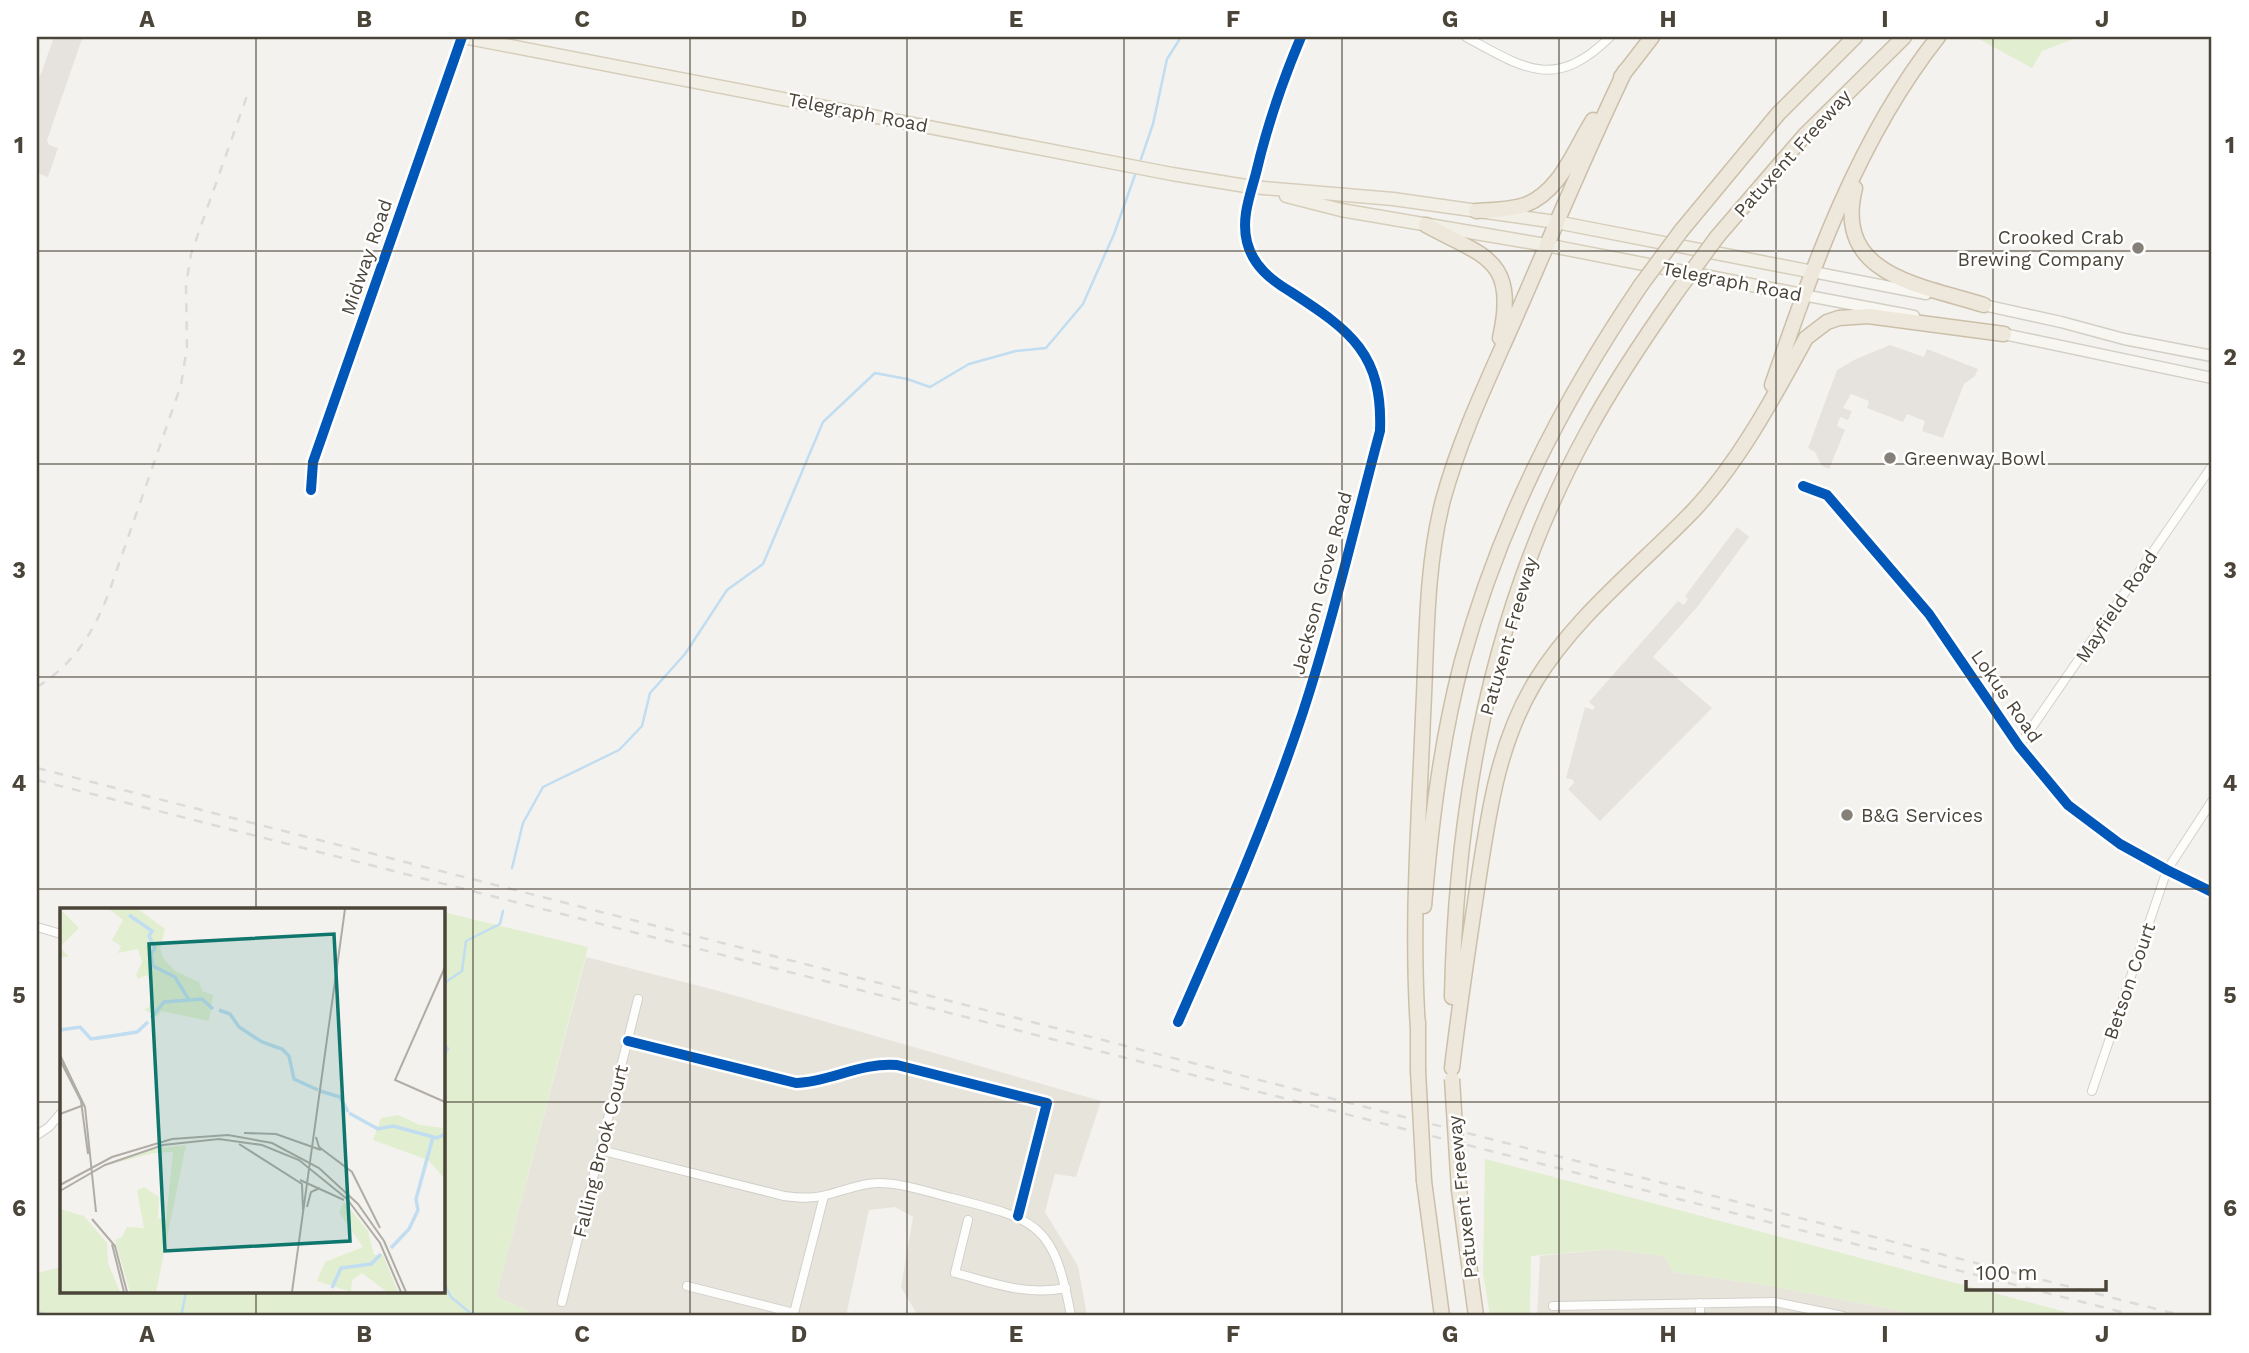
<svg xmlns="http://www.w3.org/2000/svg" width="2249" height="1353" font-family="'Work Sans',sans-serif">
  <style>
    .residential { fill: #e7e4dc }
    .green { fill: #e1eecf }
    .parking { fill: #e6e3df }
    .lines { fill: none; stroke-linecap: round; stroke-linejoin: round }
    .stream { stroke: #c0ddf1; stroke-width: 2.5 }
    .minor-casing { stroke: #d2d0cb; stroke-width: 10 }
    .secondary-casing { stroke: #d3cfc5; stroke-width: 13 }
    .primary-casing { stroke: #d6cebb; stroke-width: 15 }
    .motorway-casing { stroke: #ccbfa9; stroke-width: 17 }
    .minor { stroke: #fdfdfc; stroke-width: 8 }
    .secondary { stroke: #f7f6f1; stroke-width: 10 }
    .primary { stroke: #f2efe6; stroke-width: 12 }
    .motorway { stroke: #ede8db; stroke-width: 14 }
    .rail { stroke: #dbdbda; stroke-width: 2.5; stroke-dasharray: 9 9; stroke-linecap: butt }
    .motorway-bridge-casing { stroke: #ccbfa9; stroke-width: 17; stroke-linecap: butt }
    .motorway-bridge { stroke: #ede8db; stroke-width: 14 }
    .cycleway-casing { stroke: #fff; stroke-width: 15 }
    .cycleway { stroke: #0057b8; stroke-width: 10 }
    .grid { fill: none; stroke: #4b4439; stroke-width: 2; stroke-opacity: 0.55 }
    .poi-dot { fill: #868178; stroke: #fff; stroke-width: 2.5 }
    .labels { text-anchor: middle; stroke-width: 5; stroke-linejoin: round; paint-order: stroke }
    .street-label { font-size: 19px; fill: #4b4439; stroke: #fff }
    .poi-label { font-size: 19px; fill: #4b4439; stroke: #fff; text-anchor: start }
    .inset-river { fill: none; stroke: #c0ddf1; stroke-width: 3.5 }
    .inset-road { fill: none; stroke: #b0aca6; stroke-width: 2 }
    .view { fill: #0f766e; fill-opacity: 0.15; stroke: #0f766e; stroke-width: 3.5 }
    .inset-edge { fill: none; stroke: #4b4439; stroke-width: 3.5 }
    .neatline { fill: none; stroke: #4b4439; stroke-width: 2.5 }
    .grid-label { font-size: 23px; text-anchor: middle; font-weight: bold; fill: #4b4439 }
  </style>
  <rect width="100%" height="100%" fill="#f4f2ee"/>
  <path class="residential" d="M586,957L719,991L1101,1101L1076,1177L1055,1174L1045,1212L1078,1266L1087,1316H918L901,1287L913,1217L895,1207L869,1210L846,1316H538L496,1296Z
    M1610,1249L1664,1256L1673,1272L1766,1285L1927,1316H1537L1540,1256Z"/>
  <path class="green" d="M1975,37H2079L2042,51L2032,68Z
    M443,912L588,947L496,1296L538,1316H37V1273L61,1267V1292H443Z
    M1485,1159L2081,1316H1927L1766,1285L1673,1272L1664,1256L1610,1249L1531,1256L1530,1316H1490L1483,1273Z"/>
  <path class="parking" d="M54,37H76L82,39L47,140L49,145L58,148L48,177L37,173V85Z
    M1890,345L1924,357L1927,349L1978,369L1975,376L1964,384L1943,438L1922,431L1925,421L1907,414L1903,422L1867,408L1869,401L1851,394L1843,408L1852,411L1848,420L1840,417L1837,426L1845,430L1829,469L1822,466L1815,452L1808,448L1837,370L1856,359Z
    M1737,527L1749,537L1698,606L1653,657L1712,708L1600,821L1568,789L1574,783L1573,780L1566,778L1585,707L1593,710L1595,707L1589,702L1678,601L1684,605L1688,599L1685,596Z"/>
  <g class="lines">
    <path class="stream" d="M1141,159L1153,124L1167,59L1181,37
      M512,868L523,823L543,787L619,750L642,726L650,693L685,654L727,590L763,564L823,422L875,373L907,379L930,387L969,364L1016,351L1046,348L1083,304L1114,234L1135,175
      M443,984L462,971L466,941L500,924L503,911
      M443,1041L448,1049L443,1057
      M443,1281L451,1297L474,1316
      M37,1312L54,1316
      M179,1316L182,1312L186,1292"/>
    <g class="minor-casing">
      <path id="minor" d="M1466,37C1525,69 1555,91 1610,37
        M1803,486L1827,495L1929,614L2019,746L2068,805L2120,844L2167,870L2212,892
        M311,490L313,462L462,37
        M2019,746L2212,466
        M37,927L61,934
        M1178,1022C1223,920 1268,818 1303,712C1333,620 1355,524 1380,431C1383,354 1351,331 1291,292C1271,280 1253,266 1247,242C1241,218 1250,196 1256,173C1267,126 1282,82 1301,37
        M628,1041L796,1083C830,1082 861,1062 897,1065L1047,1103L1018,1216
        M2092,1091L2167,870L2212,801
        M37,1135L49,1127L61,1113
        M600,1150L784,1196C799,1198 812,1199 826,1195C843,1191 861,1183 878,1183C903,1183 928,1192 952,1198C1039,1220 1054,1224 1071,1316
        M968,1220L955,1273C994,1283 1025,1296 1066,1288
        M687,1286L794,1313L824,1196
        M562,1302L638,999
        M1700,1303V1316
        M1553,1306L1775,1302L1843,1316"/>
    </g>
    <g class="secondary-casing">
      <path id="secondary" d="M1813,272L1926,294
        M1803,295L1914,316
        M1979,304L2061,322L2124,339L2212,356
        M1999,333L2212,378"/>
    </g>
    <g class="primary-casing">
      <path id="primary" d="M463,37L1172,174L1252,187L1393,199L1556,222L1813,272
        M1286,196L1341,210L1546,245L1803,295"/>
    </g>
    <g class="motorway-casing">
      <path id="motorway" d="M1621,77L1652,37
        M1855,188C1833,276 1921,285 1984,305
        M1476,211C1492,210 1509,210 1525,205C1560,192 1574,150 1593,120
        M1426,225C1484,257 1518,258 1500,338
        M1681,231L1778,114L1855,37
        M1717,237L1804,136L1904,37
        M1772,385C1814,264 1858,138 1938,37
        M1424,906C1431,824 1441,741 1462,661C1500,523 1561,403 1641,285
        M1452,997C1456,802 1493,603 1588,431C1614,383 1645,337 1676,293
        M1418,1029C1411,925 1419,821 1423,716C1427,645 1425,570 1443,500C1460,438 1487,382 1513,323C1550,239 1585,154 1625,71
        M1452,1068C1459,1008 1468,949 1477,889C1488,817 1497,745 1535,682C1576,615 1640,566 1693,511C1738,464 1775,395 1806,338L1827,322L1839,318L1868,316L2004,334
        M1418,1071V1021
        M1424,1181L1442,1316
        M1459,1190L1476,1316"/>
    </g>
    <use href="#minor" class="minor"/>
    <use href="#secondary" class="secondary"/>
    <use href="#primary" class="primary"/>
    <use href="#motorway" class="motorway"/>
    <path class="rail" d="M37,687C73,665 93,633 108,595L181,385L187,347L186,285L191,254L249,90
      M37,768L2184,1316
      M37,780L2137,1316"/>
    <g class="motorway-bridge-casing">
      <path id="motorway-bridge" d="M1641,285L1681,231
        M1676,293L1717,237
        M1418,1071L1424,1181
        M1452,1079L1459,1190"/>
    </g>
    <use href="#motorway-bridge" class="motorway-bridge"/>
    <g class="cycleway-casing">
      <path id="cycleway" d="M1803,486L1827,495L1929,614L2019,746L2068,805L2120,844L2167,870L2212,892
        M311,490L313,462L462,37
        M1178,1022C1223,920 1268,818 1303,712C1333,620 1355,524 1380,431C1383,354 1351,331 1291,292C1271,280 1253,266 1247,242C1241,218 1250,196 1256,173C1267,126 1282,82 1301,37
        M628,1041L796,1083C830,1082 861,1062 897,1065L1047,1103L1018,1216"/>
    </g>
    <use href="#cycleway" class="cycleway"/>
  </g>
  <path class="grid" d="M256,37V910M473,37V1316M690,37V1316M907,37V1316M1124,37V1316M1342,37V1316M1559,37V1316M1776,37V1316M1993,37V1316M37,251H2212M37,464H2212M37,677H2212M37,889H2212M37,1102H61M443,1102H2212M256,1292V1316"/>
  <g class="poi-dot">
    <circle cx="2138" cy="248" r="7"/>
    <circle cx="1890" cy="458" r="7"/>
    <circle cx="1847" cy="815" r="7"/>
  </g>
  <g class="labels">
    <g class="street-label">
      <text transform="translate(858 112) rotate(11)" y="7">Telegraph Road</text>
      <text transform="translate(1792 153) rotate(-48)" y="7">Patuxent Freeway</text>
      <text transform="translate(366 257) rotate(-71)" y="7">Midway Road</text>
      <text transform="translate(1732 281) rotate(11)" y="7">Telegraph Road</text>
      <text transform="translate(1321 583) rotate(-75)" y="7">Jackson Grove Road</text>
      <text transform="translate(2116 606) rotate(-56)" y="7">Mayfield Road</text>
      <text transform="translate(1508 636) rotate(-74)" y="7">Patuxent Freeway</text>
      <text transform="translate(2007 696) rotate(55)" y="7">Lokus Road</text>
      <text transform="translate(2129 981) rotate(-71)" y="7">Betson Court</text>
      <text transform="translate(600 1151) rotate(-76)" y="7">Falling Brook Court</text>
      <text transform="translate(1462 1197) rotate(-96)" y="7">Patuxent Freeway</text>
    </g>
    <g class="poi-label">
      <text x="2124" y="244" text-anchor="end">Crooked Crab<tspan x="2124" dy="22">Brewing Company</tspan></text>
      <text x="1904" y="465">Greenway Bowl</text>
      <text x="1861" y="822">B&amp;G Services</text>
    </g>
  </g>
  <g transform="translate(60 908)">
    <rect width="385" height="385" fill="#f4f2ee"/>
    <path d="M0,1L19,20L0,39L9,49H0ZM49,1H78L105,21L100,40L103,50L115,63L139,74L142,83L153,87L149,113L101,103L98,109L85,102L77,106L89,99L92,81L87,67L78,71L76,67L82,54L78,41L58,45L61,38L52,32L63,12ZM338,207L360,217L385,220V271L368,252L313,232L321,210ZM126,237L96,384H70L55,332L62,329L67,319L84,320L77,282L84,279L99,289L98,310L106,312L113,244L94,245L47,257L93,241ZM284,294L308,323L314,347H323L338,384H327L302,365L292,372L291,384L257,373L265,354L303,339L279,304ZM0,301L24,308L47,335L48,355L60,384H0Z" fill="#e1eecf"/>
    <path class="inset-river" d="M69,7L92,23L89,28L95,40L91,46L93,58L115,69L129,92M159,102L170,106L179,119L202,134L222,141L229,148L234,171L258,182M91,110L104,94L142,91L153,101M0,122L20,119L31,131L38,130L77,124L88,114M260,183L280,189L288,204M289,205L318,221L333,218L377,230L385,226M331,340L349,321L358,302L356,291L373,229M272,380L281,360L311,356L321,346"/>
    <path class="inset-road" d="M385,59L335,172L385,194M0,147L25,199L36,304M0,152L21,193L28,246M0,206L24,197M184,225L216,226L261,242M256,229L259,239L292,264L320,320M179,236L242,276L243,302M240,272L284,292M0,277L52,249L112,231L168,227L212,235L259,260L298,296L324,333L346,384M0,283L45,257L103,237L159,231L202,237L239,252L287,291L320,335L341,384M247,299L251,284L260,280M32,311L55,338L67,384M52,336L64,384M232,384L285,1"/>
    <path class="view" d="M274,26L290,333L105,343L89,36Z"/>
    <rect width="385" height="385" class="inset-edge"/>
  </g>
  <rect width="2249" height="1353" fill="none" stroke="#ffffff" stroke-width="77"/>
  <path d="M1966 1280v10h140v-10" fill="none" stroke="#4b4439" stroke-width="3.5"/>
  <text x="1976" y="1280" font-size="21" fill="#4b4439" stroke="#ffffff" stroke-width="5" paint-order="stroke">100 m</text>
  <rect x="38" y="38" width="2172" height="1276" class="neatline"/>
  <g class="grid-label">
    <text x="147" y="27">A</text>
    <text x="364" y="27">B</text>
    <text x="582" y="27">C</text>
    <text x="799" y="27">D</text>
    <text x="1016" y="27">E</text>
    <text x="1233" y="27">F</text>
    <text x="1450" y="27">G</text>
    <text x="1668" y="27">H</text>
    <text x="1885" y="27">I</text>
    <text x="2102" y="27">J</text>
    <text x="19" y="153">1</text>
    <text x="2230" y="153">1</text>
    <text x="19" y="365">2</text>
    <text x="2230" y="365">2</text>
    <text x="19" y="578">3</text>
    <text x="2230" y="578">3</text>
    <text x="19" y="791">4</text>
    <text x="2230" y="791">4</text>
    <text x="19" y="1003">5</text>
    <text x="2230" y="1003">5</text>
    <text x="19" y="1216">6</text>
    <text x="2230" y="1216">6</text>
    <text x="147" y="1342">A</text>
    <text x="364" y="1342">B</text>
    <text x="582" y="1342">C</text>
    <text x="799" y="1342">D</text>
    <text x="1016" y="1342">E</text>
    <text x="1233" y="1342">F</text>
    <text x="1450" y="1342">G</text>
    <text x="1668" y="1342">H</text>
    <text x="1885" y="1342">I</text>
    <text x="2102" y="1342">J</text>
  </g>
</svg>
